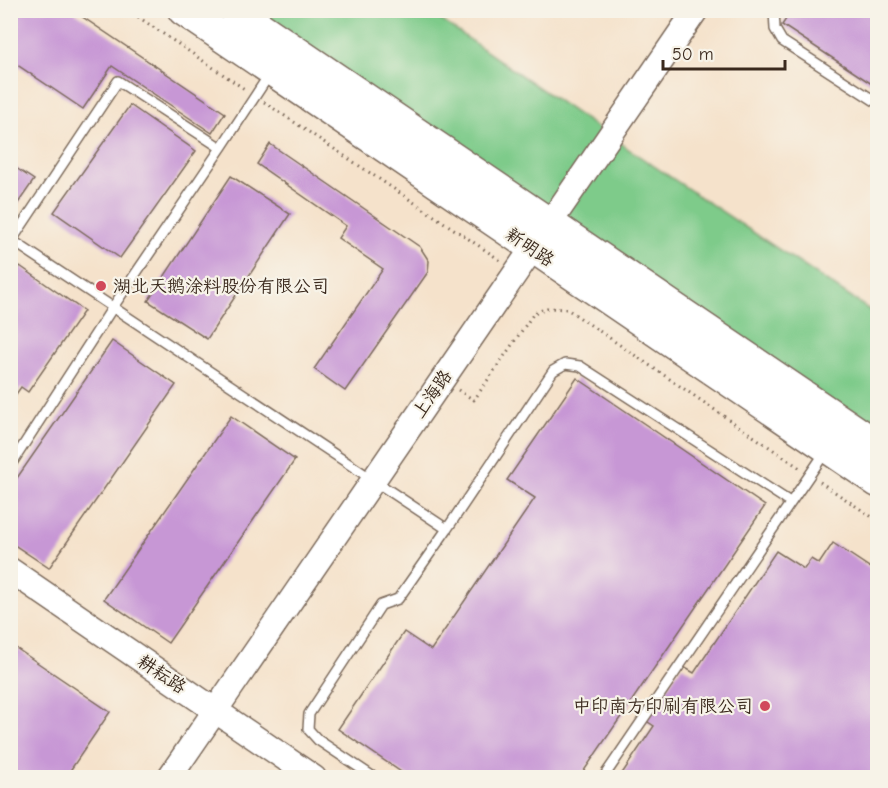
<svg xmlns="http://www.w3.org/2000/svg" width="888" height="788" font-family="'Comic Neue','LXGW WenKai TC',sans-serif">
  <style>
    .green { fill: #7ecb8a; stroke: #5c7a54; stroke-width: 1.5 }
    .building { fill: #c797d5 }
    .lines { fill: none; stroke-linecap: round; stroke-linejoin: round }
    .service-casing { stroke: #7c6a5b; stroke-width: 12 }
    .tertiary-casing { stroke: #7c6a5b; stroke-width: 27 }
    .primary-casing { stroke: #7c6a5b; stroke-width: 33 }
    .path { stroke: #7c6a5b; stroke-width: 3; stroke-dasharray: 1.5 4.5; stroke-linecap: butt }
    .service { stroke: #fff; stroke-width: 9 }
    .tertiary { stroke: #fff; stroke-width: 24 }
    .primary { stroke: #fff; stroke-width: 30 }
    .poi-dot { fill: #d1495b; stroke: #f7f3e8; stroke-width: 2 }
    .labels { text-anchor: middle; stroke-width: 4.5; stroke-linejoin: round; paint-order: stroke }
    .street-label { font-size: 18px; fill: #3b2a1e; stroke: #f7f3e8 }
    .poi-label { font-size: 18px; fill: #3b2a1e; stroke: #f7f3e8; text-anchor: start }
  </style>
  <rect width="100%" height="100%" fill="#f7f3e8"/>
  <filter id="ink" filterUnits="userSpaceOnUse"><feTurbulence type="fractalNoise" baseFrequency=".0167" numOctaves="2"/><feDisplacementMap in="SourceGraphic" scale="12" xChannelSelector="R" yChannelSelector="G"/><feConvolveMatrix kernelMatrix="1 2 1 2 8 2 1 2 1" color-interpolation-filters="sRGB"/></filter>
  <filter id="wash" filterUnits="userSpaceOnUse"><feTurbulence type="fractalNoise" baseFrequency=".008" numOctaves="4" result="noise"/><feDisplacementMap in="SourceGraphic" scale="24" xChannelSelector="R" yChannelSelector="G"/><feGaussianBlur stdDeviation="1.35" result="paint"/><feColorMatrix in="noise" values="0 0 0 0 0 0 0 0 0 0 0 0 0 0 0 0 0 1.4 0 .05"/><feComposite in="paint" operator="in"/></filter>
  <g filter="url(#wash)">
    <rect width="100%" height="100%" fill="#f5e2cb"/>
    <path class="green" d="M235,11H428L609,136L877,315V446Z"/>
    <g id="blocks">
      <path class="building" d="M10,10H72L225,113L212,133L112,66L83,109L10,60Z
        M792,10H878V88L782,25Z
        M130,105L196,151L120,258L54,212Z
        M270,144L420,247L429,261L428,272L345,391L314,369L383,269L338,238L346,226L257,164Z
        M10,164L34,180L14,209L10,207Z
        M231,176L290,214L207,339L148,301Z
        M20,266L84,311L28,392L21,387L14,397L10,394V280Z
        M112,341L176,385L49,568L10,542V488Z
        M577,378L765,506L579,778H410L338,729L404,632L431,650L535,498L507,480Z
        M231,416L295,460L168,643L104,599Z
        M833,543L878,573V778H619L654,726L645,720L682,666L694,673L776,551L804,569L811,559L819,564Z
        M10,644L110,712L65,778H10Z"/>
    </g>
  </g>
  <g filter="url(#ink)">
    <use href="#blocks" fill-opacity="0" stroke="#7c6a5b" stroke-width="1.5"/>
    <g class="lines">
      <g class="service-casing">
        <path id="service" d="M774,10L775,29L782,41L878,103
          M221,148L269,75
          M10,239L447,529L553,371L565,364L580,366L790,502
          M10,466L113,307L221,148L118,81L12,240
          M375,778L318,740L308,729L309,714L381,605L398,599L447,529
          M603,778L826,451"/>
      </g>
      <g class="tertiary-casing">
        <path id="tertiary" d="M10,570L314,778
          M169,778L696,10"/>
      </g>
      <g class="primary-casing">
        <path id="primary" d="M183,10L878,482
          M235,10L878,446"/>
      </g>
      <path class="path" d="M128,10L246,90
        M264,102L500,260
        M458,390L474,400L534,313L547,308L567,309L800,468
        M820,482L878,521"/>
      <use href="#service" class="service"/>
      <use href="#tertiary" class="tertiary"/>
      <use href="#primary" class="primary"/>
    </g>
  </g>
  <g class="poi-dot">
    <circle cx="101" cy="286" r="6"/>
    <circle cx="765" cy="706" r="6"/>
  </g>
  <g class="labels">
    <g class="street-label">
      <text transform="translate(530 247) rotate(34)" y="6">新明路</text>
      <text transform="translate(432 394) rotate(-55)" y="6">上海路</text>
      <text transform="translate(162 674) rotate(34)" y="6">耕耘路</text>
    </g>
    <g class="poi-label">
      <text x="113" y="292">湖北天鹅涂料股份有限公司</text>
      <text x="753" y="712" text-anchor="end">中印南方印刷有限公司</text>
    </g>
  </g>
  <rect width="888" height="788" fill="none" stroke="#f7f3e8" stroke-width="36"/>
  <path d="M663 60v9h122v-9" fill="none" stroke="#3b2a1e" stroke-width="3"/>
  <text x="672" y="60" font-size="18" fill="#3b2a1e" stroke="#f7f3e8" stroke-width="4.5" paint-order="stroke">50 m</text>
</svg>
